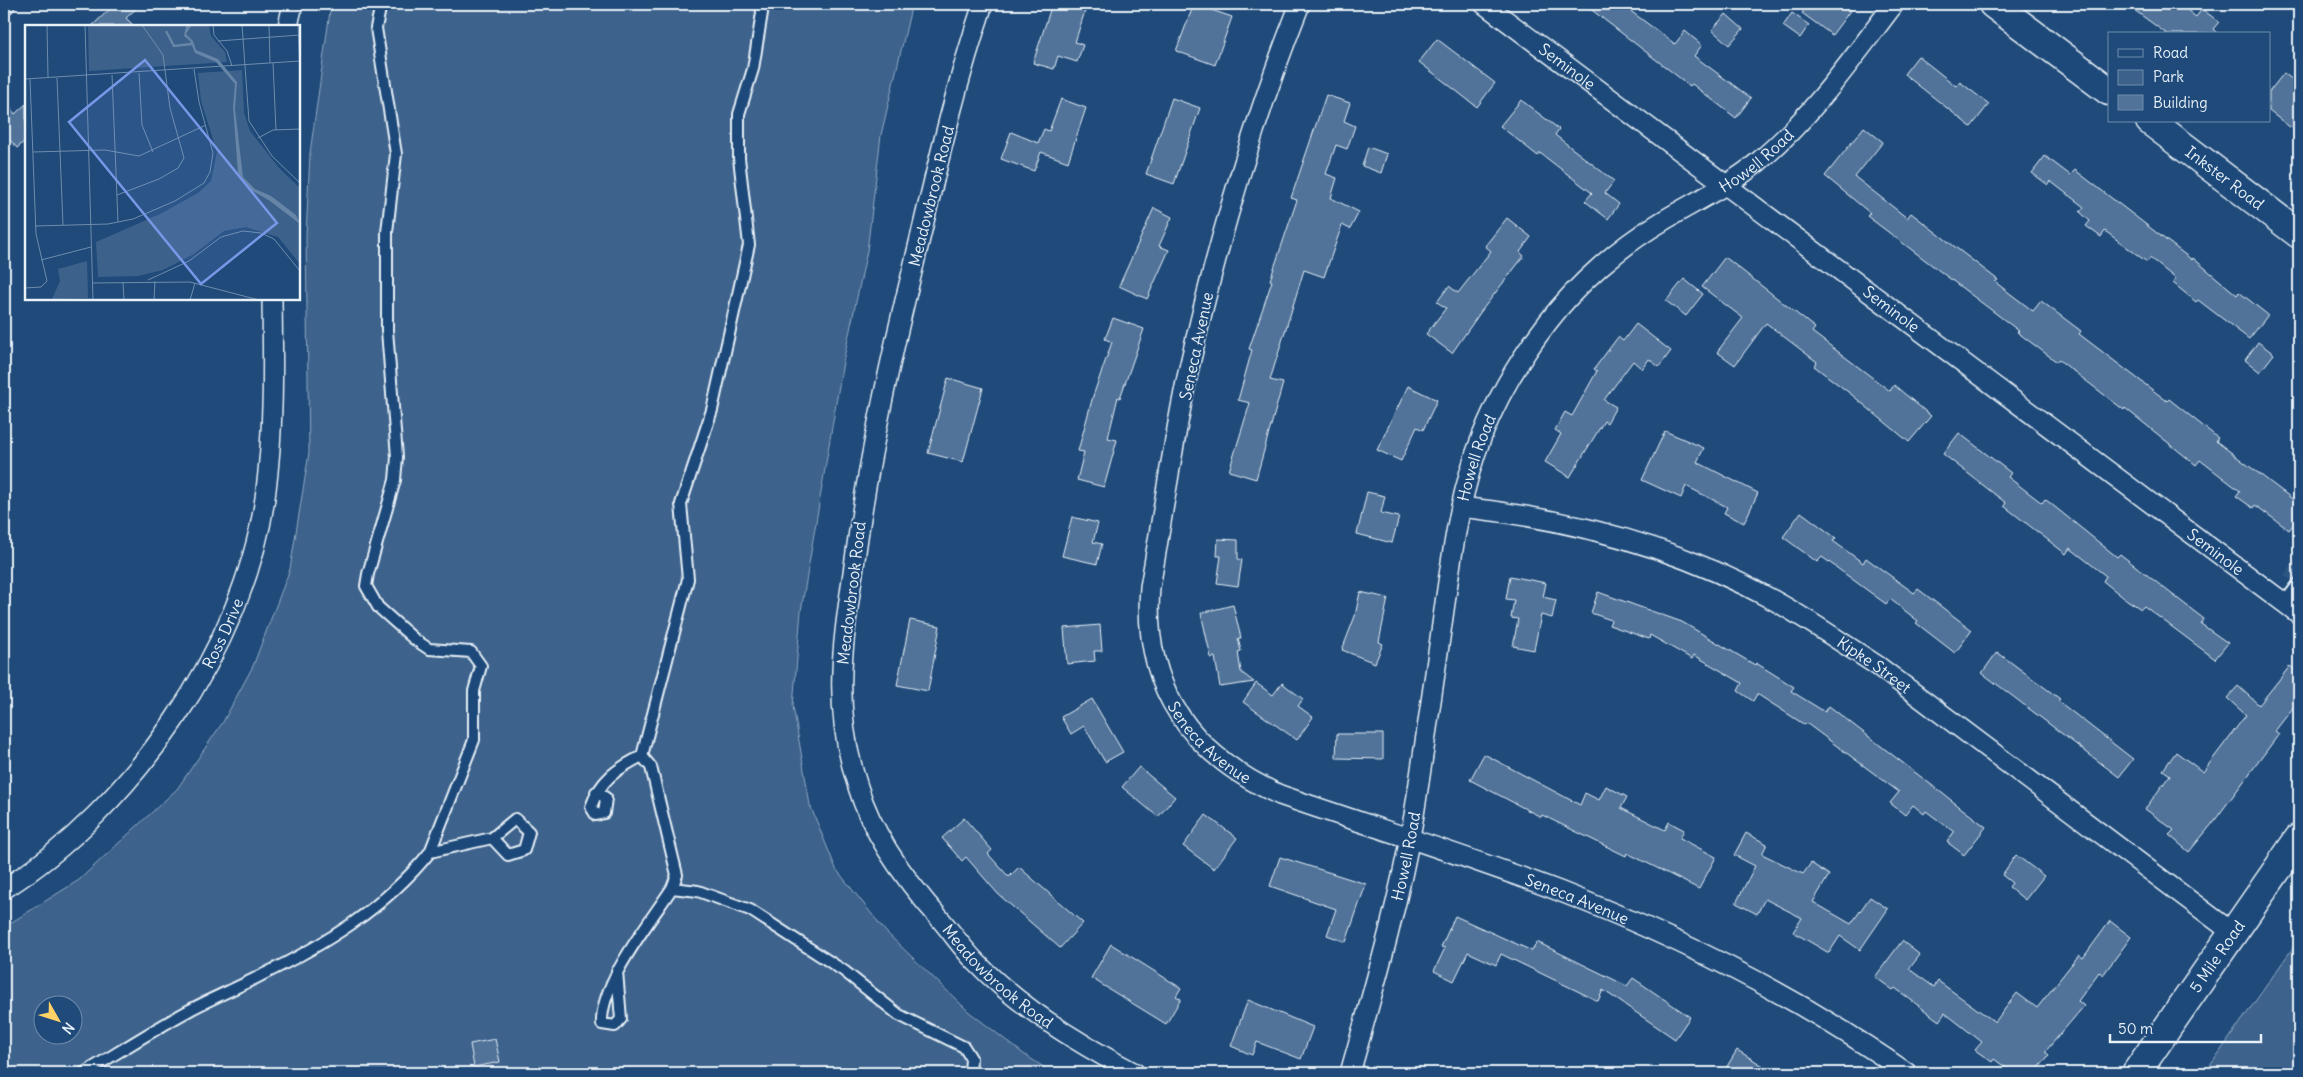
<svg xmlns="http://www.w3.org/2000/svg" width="2303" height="1077" font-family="Delius,sans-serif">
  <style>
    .built { fill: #2e5683 }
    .green { fill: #3c628c; stroke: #92aac2; fill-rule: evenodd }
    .building { fill: #517399; stroke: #e8f1f8 }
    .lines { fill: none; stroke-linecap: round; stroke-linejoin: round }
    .lane-casing { stroke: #e8f1f8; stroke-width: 14 }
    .street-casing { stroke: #e8f1f8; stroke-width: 22 }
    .secondary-casing { stroke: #e8f1f8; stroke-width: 31 }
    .lane { stroke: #1f4a7a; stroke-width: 10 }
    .street { stroke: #1f4a7a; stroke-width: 19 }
    .secondary { stroke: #1f4a7a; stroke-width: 28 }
    .labels { text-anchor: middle; stroke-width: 4; stroke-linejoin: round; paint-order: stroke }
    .street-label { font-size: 16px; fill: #e8f1f8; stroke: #1f4a7a }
    .inset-river { fill: none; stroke: #6685a7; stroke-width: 2.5 }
    .inset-road { fill: none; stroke: #6f8dac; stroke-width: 1 }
    .view { fill: #7897e6; fill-opacity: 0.15; stroke: #7897e6; stroke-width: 2.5 }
    .inset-edge { fill: none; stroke: #e8f1f8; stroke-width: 2.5 }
  </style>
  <rect width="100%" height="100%" fill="#1f4a7a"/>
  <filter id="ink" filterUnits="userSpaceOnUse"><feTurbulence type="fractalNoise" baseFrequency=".02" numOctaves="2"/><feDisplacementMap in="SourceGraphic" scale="10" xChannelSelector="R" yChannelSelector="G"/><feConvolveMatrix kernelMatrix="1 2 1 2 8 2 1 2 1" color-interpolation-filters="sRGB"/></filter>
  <g filter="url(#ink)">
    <path class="built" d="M2299,556V586L2284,575Z"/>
    <path class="green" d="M331,4H912L881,135L867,251L843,362L801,611L793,706L810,805L836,869L886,932L968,1011L1025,1055L1053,1073H4V927L79,880L177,789L223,722L253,666L290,569L309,453L306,236L310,153ZM42,1004H72V1034H42Z
      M2299,939V1073H2205Z"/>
    <path class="building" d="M115,4H141L126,18L134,26H92Z
      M1052,4H1062L1085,11L1075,42L1083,45L1077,62L1058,56L1054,69L1033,63Z
      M1194,4L1232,17L1215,65L1176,51Z
      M1584,4H1621L1675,44L1685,31L1702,45L1694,56L1751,98L1736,118L1692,84L1690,86Z
      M1809,4H1855L1832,35L1802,13Z
      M2126,4H2179L2196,17L2202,9L2219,22L2213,29L2218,34H2167Z
      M1792,13L1809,25L1800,38L1783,26Z
      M1726,14L1743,29L1729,45L1712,30Z
      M1437,39L1495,83L1477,107L1419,62Z
      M1918,56L1956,86L1960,82L1989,104L1971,127L1904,74Z
      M2284,73L2299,85V118L2291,128L2269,111V92Z
      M1326,95L1350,103L1344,121L1355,126L1347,149L1336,145L1326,174L1337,178L1331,198L1359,212L1350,229L1342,225L1324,277L1304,270L1270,380L1283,383L1256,479L1229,471L1250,403L1238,400L1252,350L1249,349L1272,281L1270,280L1297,200L1291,198Z
      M1172,98L1200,108L1174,184L1146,174Z
      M1061,99L1086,108L1068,162L1041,152L1034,171L1001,159L1011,132L1038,143L1044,129L1049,131Z
      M4,100L15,114L26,104V140L17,148L4,133Z
      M1521,100L1559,129L1555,135L1614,181L1605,193L1619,204L1608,219L1585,201L1592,193L1540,153L1538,156L1500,126Z
      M1864,127L1883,142L1855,177L1907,218L1911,213L1998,280L1995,282L2033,311L2041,301L2081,331L2079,334L2167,401L2169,399L2218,438L2216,441L2299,504V517L2289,530L2255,505L2253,508L2236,496L2240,491L2200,460L2196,465L2125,408L2124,410L2059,360L2057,362L2017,332L2019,331L1867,216L1870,213L1825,176Z
      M1368,147L1387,154L1381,173L1362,166Z
      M2045,156L2070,175L2075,170L2192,260L2193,258L2237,295L2239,292L2268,315L2249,339L2198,300L2196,302L2173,283L2176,279L2150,258L2147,262L2105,231L2101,237L2086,226L2090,221L2080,212L2084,207L2050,181L2048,185L2032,173Z
      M1154,208L1172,217L1159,246L1169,250L1147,299L1119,286Z
      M1507,218L1531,237L1520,252L1524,256L1482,310L1452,353L1426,334L1446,308L1437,302L1449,286L1458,293L1491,251L1485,246Z
      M1725,257L1815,328L1812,332L1890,391L1894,385L1931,416L1909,442L1852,395L1814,366L1817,362L1766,323L1735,365L1717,352L1743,318L1702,287Z
      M1684,279L1703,294L1686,316L1666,301Z
      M1113,318L1144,329L1120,398L1118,397L1108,438L1117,440L1104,487L1077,480L1084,452L1078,451L1093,396L1112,342L1105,339Z
      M1636,324L1671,351L1659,367L1649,359L1642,369L1633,361L1604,400L1616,407L1607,423L1604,421L1570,477L1545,462L1561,434L1555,430L1565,412L1572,416L1597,371L1594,369L1618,337L1623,341Z
      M2258,342L2274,354L2260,372L2245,360Z
      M948,378L983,388L963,462L928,453Z
      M1408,386L1437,400L1423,430L1417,427L1401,461L1377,450Z
      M1665,431L1704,448L1697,462L1758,493L1744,523L1724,513L1727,507L1686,486L1681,498L1642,480Z
      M1959,433L2011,473L2008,477L2042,503L2045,499L2117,557L2120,554L2204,619L2201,624L2228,643L2215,659L2144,606L2141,609L2124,598L2103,581L2106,576L2070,548L2066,554L2004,506L2006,503L1943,454Z
      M1367,492L1385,496L1381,513L1399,517L1392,543L1357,534Z
      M1801,512L1836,538L1833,541L1863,563L1866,558L1914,593L1918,589L1972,630L1955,653L1916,623L1918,621L1890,599L1886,604L1822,557L1817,562L1783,537Z
      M1072,517L1098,523L1093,542L1102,544L1097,564L1062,556Z
      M1218,539L1238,540V559L1242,560L1238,586L1217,583L1221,556H1217Z
      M1510,576L1546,583L1543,597L1556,600L1552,618L1541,615L1534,650L1513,646L1518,619L1511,618L1514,600L1506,599Z
      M1360,592L1388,598L1379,642L1383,644L1375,663L1342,650L1355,616Z
      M1598,592L1682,622L1755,665L1756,663L1794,687L1791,691L1825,712L1829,706L1986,827L1964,855L1947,842L1954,832L1926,811L1924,814L1913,805L1905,815L1890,803L1899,792L1806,723L1805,725L1757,694L1753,701L1738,691L1742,683L1694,655L1692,659L1650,635L1649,639L1609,625L1611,620L1591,613Z
      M1233,605L1241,638H1238L1241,651L1238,652L1241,672L1254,682L1220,687L1215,657L1211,658L1201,613Z
      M910,620L940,626L928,691L897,685Z
      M1100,625L1102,651H1094L1095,661L1067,664L1064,628Z
      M1997,652L2060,699L2058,701L2133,759L2119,777L1982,673Z
      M2290,666L2299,673V700L2275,731L2279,734L2212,824L2189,852L2169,835L2174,830L2145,809L2170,775L2163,770L2176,752L2203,772L2246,715L2227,698L2238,686L2259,705Z
      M1256,683L1273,695L1282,683L1303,699L1298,706L1313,717L1297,740L1243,702Z
      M1092,699L1123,752L1105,762L1084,726L1071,734L1061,717Z
      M1337,734H1383V759L1336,758Z
      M1484,754L1580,805L1585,793L1599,800L1606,786L1627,797L1621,808L1665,830L1669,822L1684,830L1680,838L1716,857L1699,889L1627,853L1626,856L1542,815L1541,817L1470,780Z
      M1139,767L1175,797L1158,817L1122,787Z
      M1206,815L1237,838L1214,869L1183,846Z
      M964,818L992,850L988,854L1009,877L1019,867L1083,923L1060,948L998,894L966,857L962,861L942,838Z
      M1746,833L1767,844L1762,854L1803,874L1811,863L1829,875L1813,902L1851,924L1870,897L1888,909L1860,950L1840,936L1829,953L1793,932L1802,918L1765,899L1757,914L1736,903L1755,866L1734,855Z
      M2016,855L2044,876L2025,900L2009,887L2012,883L2002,875Z
      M1280,857L1366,884L1346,942L1327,935L1336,909L1270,886Z
      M1455,916L1532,951L1537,942L1627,986L1633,978L1690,1017L1675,1039L1603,990L1598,1001L1501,954L1496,965L1468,952L1454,981L1434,971L1445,948L1441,947Z
      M2110,921L2131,937L2103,975L2099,972L2078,1001L2084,1006L2045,1052L2049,1055L2035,1073H2013L1994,1059L1992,1062L1975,1050L1982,1042L1945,1013L1939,1021L1895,988L1893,990L1875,977L1902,941L1920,955L1909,969L1934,987L1938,981L1995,1022L2017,993L2037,1008L2079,955L2083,958Z
      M1111,944L1181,988L1176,996L1181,999L1166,1024L1091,978Z
      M1248,1000L1313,1027L1301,1059L1257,1042L1252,1055L1231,1046Z
      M495,1039L500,1062L474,1067L470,1044Z
      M1737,1050L1775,1073H1723Z"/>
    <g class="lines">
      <g class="lane-casing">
        <path id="lane" d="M381,4L376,28L396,154L387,232V330L397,457L395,480L368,574L366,586L378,607L414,639L429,649L471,652L481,666L474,691V740L430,852L492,838L515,819L529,832L524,850L508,855L492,838
          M2284,603L2299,583
          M642,756L688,579L681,504L712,410L749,245L739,158V114L753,69L762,13L761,4
          M596,792L606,798L604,813L596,815L591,807C600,780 618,768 642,756L651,767L677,875L672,888
          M617,971L621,1019L615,1026L602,1024C600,983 650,922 672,888L698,891L750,910L844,971L899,1015L964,1047L971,1058L970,1073
          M84,1073C119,1052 153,1030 188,1011C212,998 237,988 260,976C324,945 385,908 430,852"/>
      </g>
      <g class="street-casing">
        <g id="street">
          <path id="s1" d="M983,4C954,90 934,180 913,268C889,364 868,461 855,559C843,642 831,705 858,787C873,837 907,882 941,920C953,934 963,949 976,962C1020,1008 1079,1044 1135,1073"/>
          <path id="s2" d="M1300,4C1253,122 1217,244 1189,368C1173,440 1163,515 1150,587C1142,687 1191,755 1280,795C1373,827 1467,856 1559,891C1680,938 1800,998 1907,1073"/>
          <path id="s3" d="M1484,4L2299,614"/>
          <path d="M4,5L5,4"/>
          <path d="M288,26L293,4"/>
          <path id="s4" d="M1461,507C1572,519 1678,547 1775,601C1811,621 1844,644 1878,666L2233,933"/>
          <path id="s5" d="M4,889C131,809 244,648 265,498C274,432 273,365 272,299"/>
          <path id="s6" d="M1350,1073C1374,988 1399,903 1414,815C1425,745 1435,674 1445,603C1453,547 1461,489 1482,436C1498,395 1521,357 1548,322C1578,283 1619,247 1661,222C1694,202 1729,186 1758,162C1812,117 1852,59 1894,4"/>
        </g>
      </g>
      <g class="secondary-casing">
        <g id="secondary">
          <path d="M1993,4L2109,91"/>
          <path id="s7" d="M2150,121L2299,234"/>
          <path id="s8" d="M2136,1073L2299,838"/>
        </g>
      </g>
      <use href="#lane" class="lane"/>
      <use href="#street" class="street"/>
      <use href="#secondary" class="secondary"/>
    </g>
  </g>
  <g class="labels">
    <g class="street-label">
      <text dy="6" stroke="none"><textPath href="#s3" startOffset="104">Seminole</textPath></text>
      <text dy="6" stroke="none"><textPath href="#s6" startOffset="1049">Howell Road</textPath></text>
      <text dy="6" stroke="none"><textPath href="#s7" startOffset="94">Inkster Road</textPath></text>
      <text transform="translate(931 196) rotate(-76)" y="6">Meadowbrook Road</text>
      <text dy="6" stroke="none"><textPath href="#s3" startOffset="509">Seminole</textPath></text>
      <text transform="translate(1196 346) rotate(-78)" y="6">Seneca Avenue</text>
      <text dy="6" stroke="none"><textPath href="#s6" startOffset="629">Howell Road</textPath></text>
      <text dy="6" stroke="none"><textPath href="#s3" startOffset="914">Seminole</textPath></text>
      <text transform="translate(851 593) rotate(-83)" y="6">Meadowbrook Road</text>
      <text dy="6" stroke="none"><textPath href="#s5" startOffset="341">Ross Drive</textPath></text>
      <text dy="6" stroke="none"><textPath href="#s4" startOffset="448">Kipke Street</textPath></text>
      <text dy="6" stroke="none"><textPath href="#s2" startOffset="778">Seneca Avenue</textPath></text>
      <text dy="6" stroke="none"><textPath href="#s6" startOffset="224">Howell Road</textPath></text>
      <text dy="6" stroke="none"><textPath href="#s2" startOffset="1182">Seneca Avenue</textPath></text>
      <text dy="6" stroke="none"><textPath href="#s8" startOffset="142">5 Mile Road</textPath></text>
      <text dy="6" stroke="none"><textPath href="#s1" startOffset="1039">Meadowbrook Road</textPath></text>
    </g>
  </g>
  <g transform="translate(25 25)">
    <rect width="275" height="275" fill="#1f4a7a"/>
    <path d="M63,0H184L186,11L200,27L202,37L64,46ZM217,45L219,88L225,106L254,143L275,163V239L253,212L221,202L199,206L169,229L138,245L113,251L73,252L71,217L135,189L173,168L186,156L192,127L176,76L173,48ZM62,236L63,273L27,274L35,256L33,244Z" fill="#3c628c"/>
    <path d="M167,0L161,9L168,16L171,25L193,34L212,57L210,84L218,152L230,164L246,171L271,190L275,199L245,176L226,165L213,148L208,82L210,59L191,37L170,28L165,16L159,11L161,1Z" fill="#6685a7"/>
    <path class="inset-river" d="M141,6L149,21L167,19"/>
    <path class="inset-road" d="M22,0L23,52M60,0L68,275M188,0L189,10L202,26L207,41M217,0L224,96L247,131L275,158M244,0L245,38M273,0L275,49M193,16L275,10M248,38L251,105M114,48L117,100L128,127M87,50L93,197M32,53L38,200M0,54L275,36M233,113L248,105L275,104M8,127L80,125L114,131L181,100M92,170L134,154L153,143L159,133L145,83L138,30L117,0M10,201L83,199L108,194L150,176L179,158L185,147L188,128L174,77L169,44M16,235L66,222M123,255L164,236L196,212L218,206L236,208L249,214L275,246M98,257L99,275M67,258L165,257L234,275M0,263L16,262L22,256L11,209L5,54M129,275L130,256M165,275L170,258"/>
    <path class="view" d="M120,35L252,198L176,259L44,97Z"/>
    <rect width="275" height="275" class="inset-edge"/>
  </g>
  <rect width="2303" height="1077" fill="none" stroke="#1f4a7a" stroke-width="20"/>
  <rect x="10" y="10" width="2283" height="1057" fill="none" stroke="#e8f1f8" stroke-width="2" filter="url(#ink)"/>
  <rect x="2108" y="32" width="162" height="90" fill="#1f4a7a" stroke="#6f8dac"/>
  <rect x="2118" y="49" width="25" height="8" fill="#1f4a7a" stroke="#6f8dac"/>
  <text x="2153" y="58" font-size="15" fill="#e8f1f8">Road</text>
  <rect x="2118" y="70" width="25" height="15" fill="#3c628c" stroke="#6f8dac"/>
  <text x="2153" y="82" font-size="15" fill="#e8f1f8">Park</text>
  <rect x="2118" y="95" width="25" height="15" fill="#517399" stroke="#6f8dac"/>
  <text x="2153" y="108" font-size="15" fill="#e8f1f8">Building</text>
  <g transform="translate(58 1020) rotate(129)"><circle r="24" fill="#1f4a7a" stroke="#6f8dac"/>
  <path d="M0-4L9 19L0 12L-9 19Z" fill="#ffd166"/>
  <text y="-8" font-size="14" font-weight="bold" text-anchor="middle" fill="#e8f1f8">N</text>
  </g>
  <path d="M2110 1034v8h151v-8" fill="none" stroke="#e8f1f8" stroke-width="2.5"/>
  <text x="2118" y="1034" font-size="15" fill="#e8f1f8" stroke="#1f4a7a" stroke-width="4" paint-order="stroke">50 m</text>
</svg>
